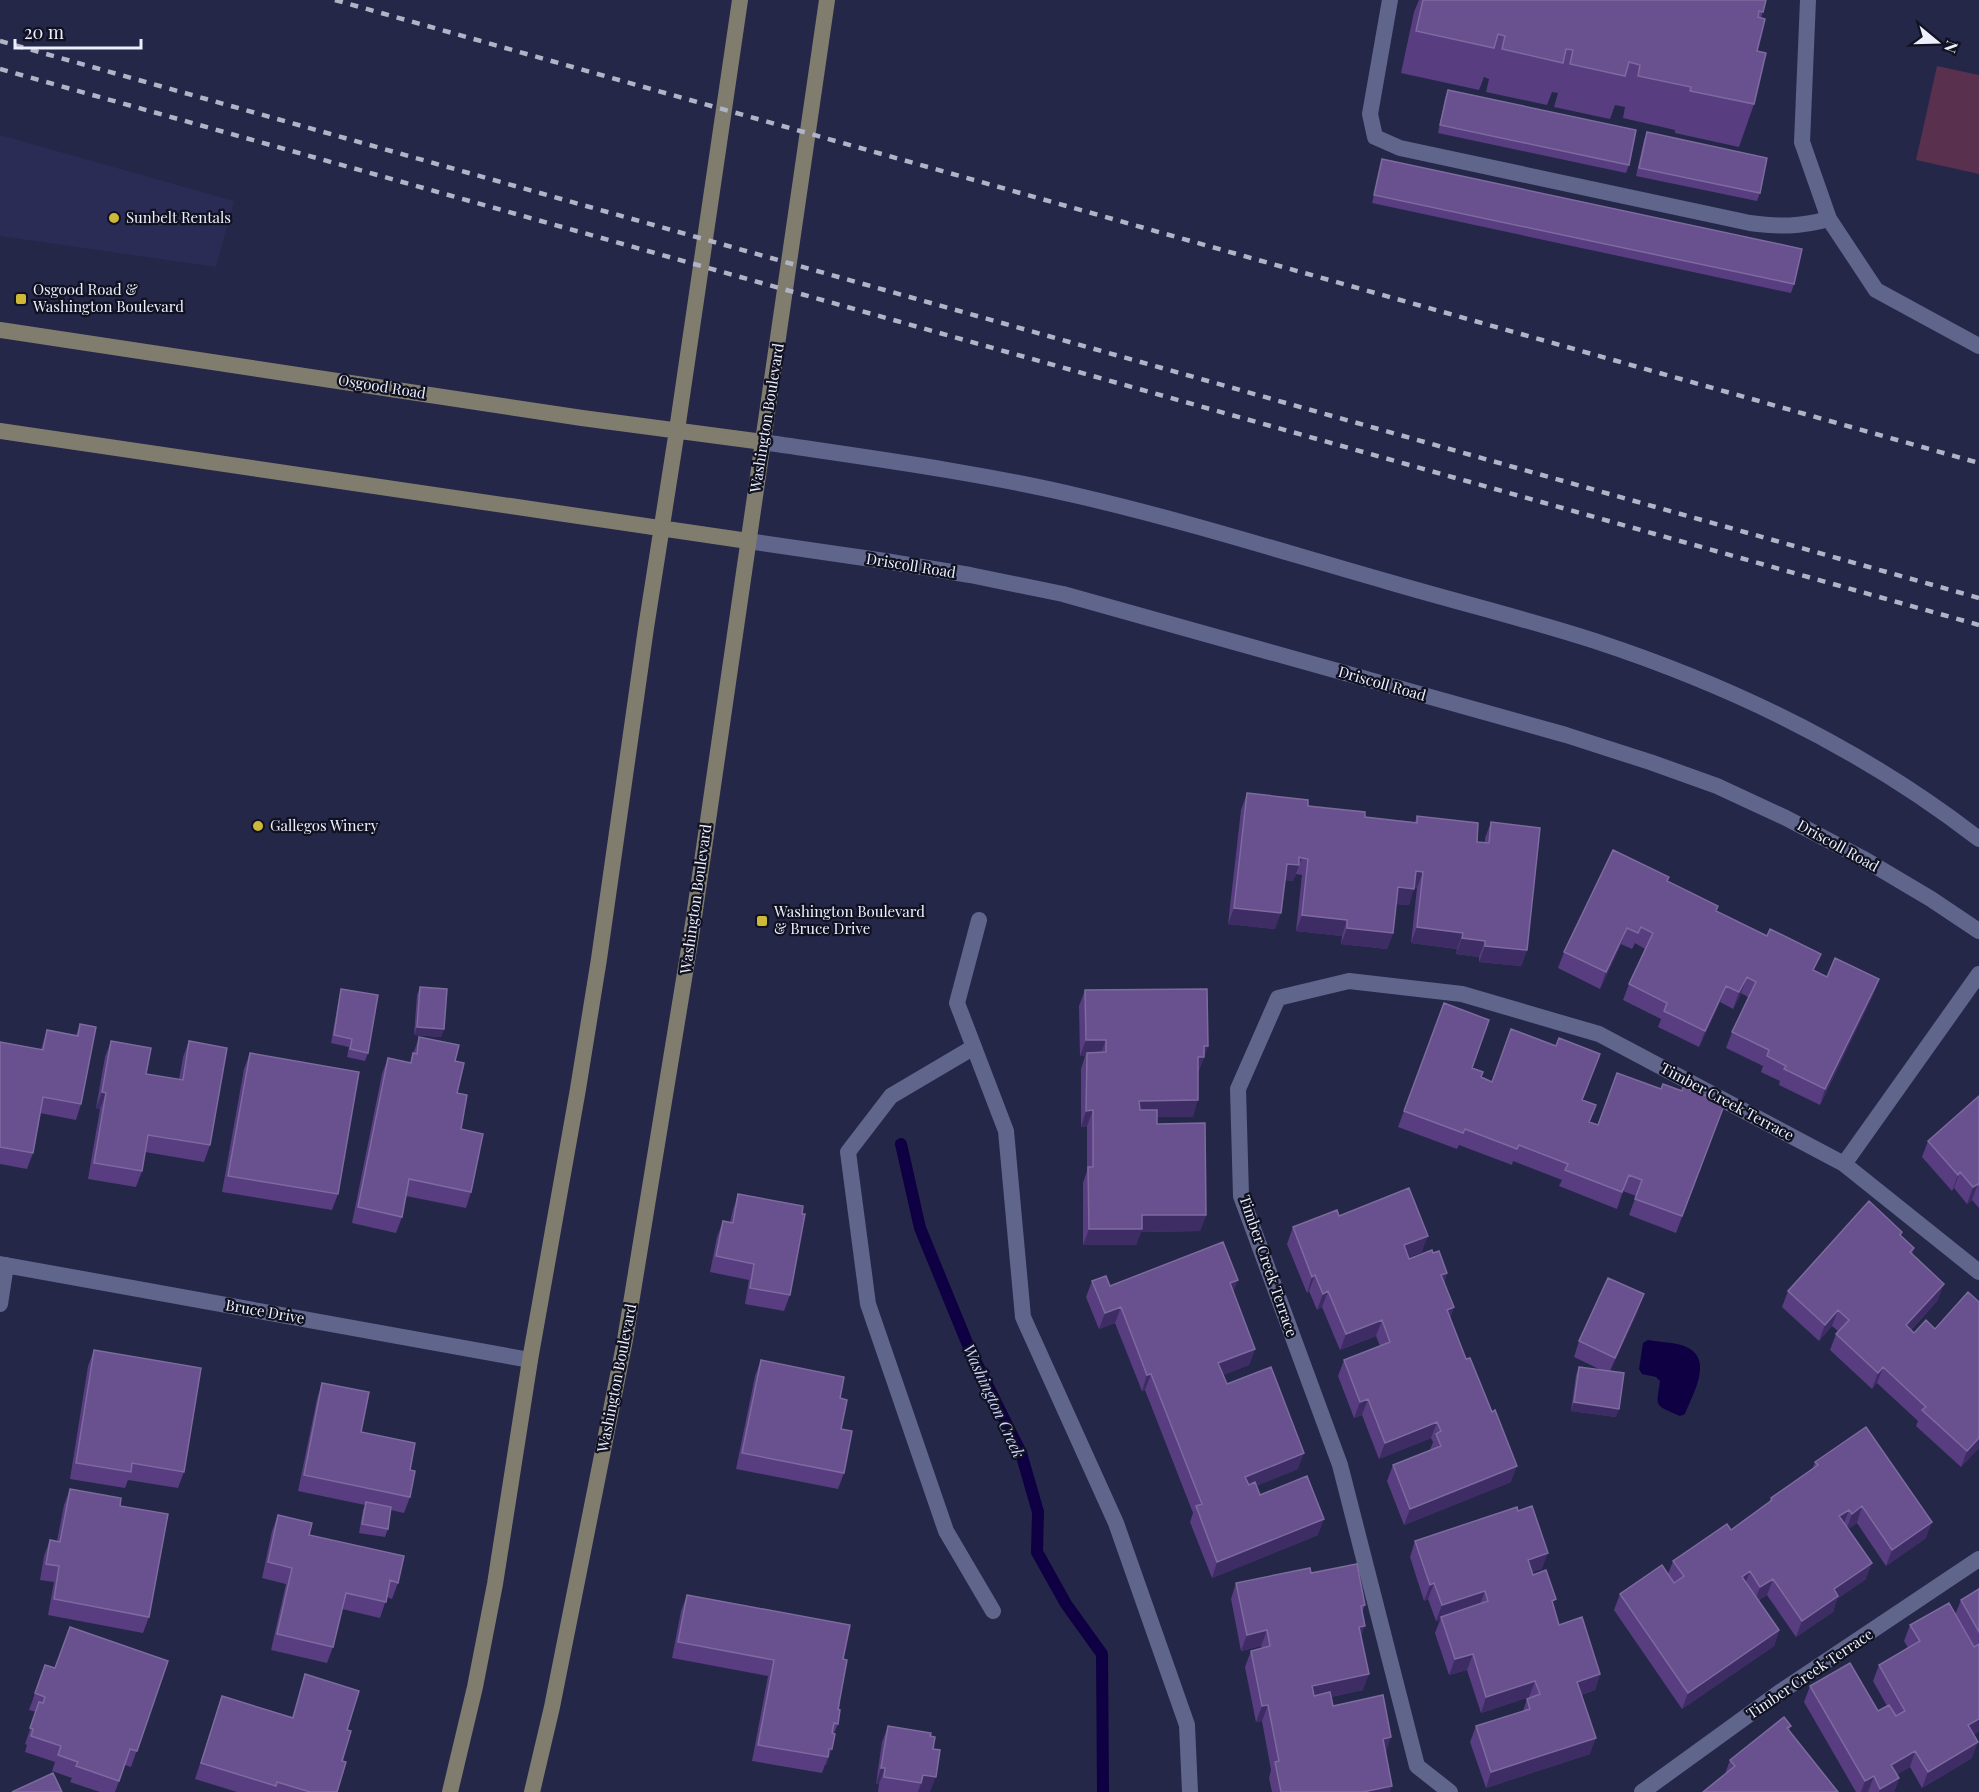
<svg xmlns="http://www.w3.org/2000/svg" width="1979" height="1792" font-family="'Playfair Display',serif">
  <style>
    .built { fill: #2a2c55 }
    .green { fill: #59304d }
    .water { fill: #0e0042 }
    .lines { fill: none; stroke-linecap: round; stroke-linejoin: round }
    .stream { stroke: #0e0042; stroke-width: 12 }
    .service { stroke: #60658c; stroke-width: 16 }
    .minor { stroke: #60658c; stroke-width: 16 }
    .tertiary { stroke: #60658c; stroke-width: 16 }
    .secondary { stroke: #807d6e; stroke-width: 16 }
    .rail { stroke: #b1b3c7; stroke-width: 4.5; stroke-dasharray: 8 8; stroke-linecap: butt }
    .wall { fill: #583e80 }
    .shaded-wall { fill: #3d2d64 }
    .building { fill: #68518e; stroke: #7d6a9f; stroke-width: 1.5 }
    .poi-dot { fill: #ceb837; stroke: #101221; stroke-width: 2 }
    .labels { text-anchor: middle; stroke-width: 4.5; stroke-linejoin: round; paint-order: stroke }
    .poi-label { font-size: 15px; fill: #edeffd; stroke: #101221; text-anchor: start }
    .street-label { font-size: 15px; fill: #edeffd; stroke: #101221 }
    .water-label { font-size: 16px; font-style: italic; fill: #cbd1fb; stroke: #101221 }
  </style>
  <rect width="100%" height="100%" fill="#242748"/>
  <path class="built" d="M0,135L234,201L216,267L0,236Z"/>
  <path class="green" d="M1937,66L1979,75V174L1916,160Z"/>
  <path class="water" d="M1648,1340C1659,1342 1671,1342 1681,1345C1716,1355 1694,1392 1685,1414L1680,1416C1654,1404 1656,1409 1660,1381L1656,1377L1642,1374L1639,1369L1643,1343Z"/>
  <g class="lines">
    <path class="stream" d="M901,1144L920,1228L970,1350L1021,1453L1038,1512L1037,1552L1066,1604L1102,1654L1103,1792"/>
    <path class="service" d="M1390,0L1370,114L1375,137L1400,148L1750,223C1780,227 1799,227 1829,219
      M979,920L957,1003L1006,1131L1023,1317L1116,1523L1187,1725L1190,1792
      M974,1047L891,1096L848,1152L868,1304L946,1531L993,1611"/>
    <path class="minor" d="M1808,0L1802,142L1829,219L1876,290L1979,346
      M1844,1164L1979,974
      M0,1264L530,1360
      M0,1304L6,1265
      M1450,1792L1417,1766L1340,1465L1241,1196L1238,1089L1278,998L1349,981L1462,994L1599,1034L1844,1164L1979,1272
      M1642,1792L1780,1692L1979,1559"/>
    <path class="tertiary" d="M763,442C870,458 978,472 1083,497C1186,521 1287,553 1389,582C1457,602 1527,619 1595,641C1732,686 1864,750 1979,839
      M748,541L885,561L970,575L1063,594L1566,735L1650,762L1717,786L1786,818L1862,858L1931,899L1979,931"/>
    <path class="secondary" d="M0,330L582,418L763,442
      M0,431L748,541
      M450,1792L475,1687L495,1584L530,1360L578,1089L599,959L646,628L677,430L740,0
      M532,1792L552,1707L625,1340L693,924L827,0"/>
    <path class="rail" d="M335,0L1979,463
      M0,41L1979,598
      M0,69L1979,625"/>
  </g>
  <path class="wall" d="M1419,0H1766L1761,18L1757,51L1754,104L1739,147L1675,133V130L1623,118L1625,107L1615,105L1610,119L1554,107L1558,93L1552,92L1547,105L1486,92L1489,79L1484,77L1479,90L1401,73L1414,12Z
    M1448,90L1629,165L1626,173L1438,133L1445,98Z
    M1647,132L1760,193L1757,201L1636,176L1644,140Z
    M1382,159L1794,284L1791,293L1372,203L1380,167Z
    M1247,793L1365,817L1415,822L1417,816L1477,842L1485,843V838L1491,822L1527,950L1521,966L1479,962V957L1456,954L1457,949L1411,943L1417,888H1414L1409,905L1396,904L1393,933L1387,949L1341,944L1342,936L1296,931L1302,875L1296,874L1293,881L1285,880L1275,929L1228,924L1241,810Z
    M1668,882L1815,971L1827,977L1879,979L1873,995L1820,1105L1779,1085L1780,1081L1761,1072L1763,1066L1726,1048L1732,1032L1748,997L1741,993L1733,1009L1720,1002L1699,1047L1658,1027L1661,1019L1623,1000L1629,984L1645,949L1635,943L1632,949L1621,944L1600,989L1558,968L1564,952Z
    M420,987L444,1029L441,1037L414,1035L417,995Z
    M341,989L368,1053L365,1061L347,1057L349,1047L331,1043L339,997Z
    M1085,990L1208,1046L1198,1073L1193,1117H1157V1124L1206,1215L1200,1231L1141,1232L1136,1245H1083V1183L1087,1171V1126L1081,1127V1069L1085,1056H1080L1079,1006Z
    M1444,1003L1472,1068L1481,1078L1492,1082L1582,1100L1590,1122L1598,1125L1661,1089L1682,1091L1725,1103L1676,1233L1629,1215L1636,1196L1623,1191L1617,1209L1559,1186L1562,1180L1513,1161L1512,1165L1459,1145L1457,1149L1398,1127Z
    M80,1024L81,1104L76,1120L40,1113L33,1153L27,1169L0,1164V1042L41,1049L47,1030L76,1035Z
    M419,1037L455,1061L457,1093L461,1129L471,1192L466,1208L406,1196L402,1217L396,1233L352,1223L382,1074L388,1058L410,1063Z
    M111,1041L146,1074L179,1080L183,1057L189,1041L210,1145L204,1162L145,1152L142,1171L136,1187L88,1179L100,1109L96,1108L105,1057Z
    M250,1053L338,1194L332,1210L222,1192L244,1069Z
    M1979,1096V1208L1972,1200L1967,1204L1954,1188L1952,1191L1922,1157L1928,1141Z
    M738,1194L790,1295L784,1311L745,1304L749,1280L710,1272L717,1237L723,1221L730,1222L733,1210Z
    M1293,1227L1422,1252L1409,1257V1259L1433,1253L1447,1273L1444,1282L1454,1307L1450,1318L1511,1482L1404,1525L1387,1481L1393,1465L1430,1450L1433,1442L1431,1438L1379,1459L1362,1415L1354,1418L1338,1376L1344,1360L1380,1346L1376,1336L1340,1350L1322,1307L1317,1310L1309,1291L1307,1293L1287,1244Z
    M1901,1236L1914,1248L1912,1254L1938,1300L1911,1330L1979,1448L1961,1467L1916,1426L1918,1421L1877,1383L1872,1389L1830,1350L1836,1334L1838,1331L1832,1326L1819,1341L1782,1307L1788,1291Z
    M1092,1281L1110,1286L1234,1293L1255,1349L1249,1365L1223,1375L1227,1384L1298,1469L1256,1486L1260,1495L1318,1535L1212,1578L1190,1522L1193,1513L1145,1390L1142,1391L1115,1323L1099,1329L1086,1297Z
    M1638,1311L1610,1371L1616,1417L1571,1411L1576,1375L1579,1367L1601,1370L1574,1357L1579,1341Z
    M94,1350L184,1472L178,1488L128,1480L125,1488L70,1479L88,1366Z
    M761,1360L840,1398L844,1473L838,1489L736,1469L755,1376Z
    M322,1383L361,1432L410,1470V1497L404,1513L391,1510L388,1529L385,1537L359,1533L363,1510L365,1505L298,1491L317,1399Z
    M1815,1462L1926,1538L1886,1566L1857,1523L1848,1529L1866,1579L1837,1599L1833,1612L1796,1637L1767,1595L1759,1600L1779,1630L1774,1646L1682,1709L1614,1610L1620,1594L1668,1574L1673,1561L1731,1530L1769,1502L1771,1498L1812,1470Z
    M70,1489L120,1506L149,1617L143,1633L48,1615L54,1582L40,1580L44,1556L50,1540L57,1541L64,1505Z
    M1518,1511L1542,1569L1532,1572L1533,1575L1554,1606L1559,1625L1600,1674L1595,1690L1581,1695L1590,1754L1486,1788L1470,1742L1476,1726L1523,1711L1527,1699L1529,1698V1697L1481,1713L1467,1670L1449,1675L1435,1633L1440,1620L1436,1621L1428,1599L1424,1601L1410,1557L1415,1541Z
    M278,1515L309,1535L398,1583L392,1599L387,1597L380,1618L342,1609L333,1647L327,1663L271,1650L286,1584L262,1578L272,1531Z
    M1311,1573L1365,1605L1362,1613L1361,1636L1363,1690L1331,1697L1333,1706L1386,1753L1390,1792H1272L1269,1778L1271,1770L1262,1721L1256,1722L1245,1667L1251,1651L1262,1648L1261,1646L1241,1651L1231,1599L1236,1583Z
    M1979,1587V1731L1973,1735L1972,1758L1922,1788L1910,1767L1896,1775L1899,1778L1894,1792H1856L1804,1702L1810,1686L1878,1711L1887,1706L1873,1681L1879,1665L1908,1648L1904,1641L1910,1625L1955,1615L1961,1600L1978,1589Z
    M687,1595L843,1659L838,1724L834,1733L832,1749L826,1765H825L822,1773L752,1761L768,1676L672,1658L681,1611Z
    M168,1661L131,1767L125,1765L115,1792H100L70,1782L72,1778L52,1771L55,1762L25,1752L27,1745L25,1744L36,1712L29,1710L45,1665L55,1668Z
    M305,1674L347,1730L337,1792H237L195,1779L222,1696L292,1717Z
    M888,1726L930,1736L933,1749L940,1750L918,1792H878L879,1784H876L882,1742Z
    M1791,1726L1789,1730L1725,1774L1730,1760Z"/>
  <path class="shaded-wall" d="M1299,857L1302,858L1293,881L1281,880L1287,864Z
    M1416,871L1423,872L1417,888L1410,887Z
    M1398,887L1414,889L1409,905L1392,903Z
    M1234,908L1281,913L1275,929L1228,924Z
    M1302,915L1347,920L1342,936L1296,931Z
    M1417,927L1463,933L1457,949L1411,943Z
    M1347,928L1393,933L1387,949L1341,944Z
    M1627,928L1621,944L1600,989L1606,972Z
    M1462,938L1485,941L1479,957L1456,954Z
    M1485,946L1527,950L1521,966L1479,962Z
    M1747,977L1741,993L1733,1009L1739,992Z
    M1879,979L1873,995L1820,1105L1825,1089Z
    M1726,986L1720,1002L1699,1047L1705,1031Z
    M417,1027L444,1029L441,1037L414,1035Z
    M1086,1040H1106L1100,1056L1087,1053L1085,1056H1080Z
    M1204,1046H1208L1198,1073V1057Z
    M102,1092L106,1093L100,1109L96,1108Z
    M1198,1100L1193,1117H1133L1139,1101Z
    M1093,1110L1087,1126L1081,1127L1086,1111Z
    M1960,1172L1954,1188L1952,1191L1958,1175Z
    M1978,1184L1972,1200L1967,1204L1973,1187Z
    M1142,1215H1206L1200,1231L1141,1232L1136,1245H1083L1089,1229Z
    M1428,1236L1422,1252L1398,1261L1404,1245Z
    M1447,1273L1442,1289L1441,1275Z
    M1315,1275L1309,1291L1307,1293L1312,1277Z
    M1238,1280L1232,1296L1230,1283Z
    M1944,1284L1938,1300L1900,1341L1906,1325Z
    M1328,1291L1322,1307L1317,1310L1323,1294Z
    M1644,1294L1638,1311L1609,1374L1615,1358Z
    M1121,1307L1115,1323L1099,1329L1105,1313Z
    M1454,1307L1448,1323L1447,1310Z
    M1838,1310L1832,1326L1819,1341L1825,1325Z
    M1382,1320L1376,1336L1340,1350L1346,1334Z
    M1255,1349L1249,1365L1213,1379L1218,1363Z
    M1883,1367L1877,1383L1872,1389L1878,1373Z
    M1151,1374L1145,1390L1142,1391L1147,1375Z
    M1368,1399L1362,1415L1354,1418L1360,1402Z
    M1574,1402L1619,1409L1616,1417L1571,1411Z
    M1437,1422L1431,1438L1379,1459L1385,1443Z
    M1979,1438V1448L1961,1467L1967,1451Z
    M1304,1453L1298,1469L1239,1493L1245,1477Z
    M1517,1466L1511,1482L1404,1525L1410,1509Z
    M1862,1506L1857,1523L1846,1531L1852,1514Z
    M1849,1510L1843,1526L1839,1516Z
    M1324,1519L1318,1535L1212,1578L1217,1562Z
    M1932,1522L1926,1538L1886,1566L1892,1550Z
    M1548,1553L1542,1569L1522,1576L1528,1560Z
    M1872,1563L1866,1579L1837,1599L1833,1612L1796,1637L1802,1621L1834,1589Z
    M1750,1571L1744,1587L1742,1577Z
    M1773,1579L1767,1595L1754,1603L1760,1587Z
    M1434,1583L1428,1599L1424,1601L1430,1585Z
    M1485,1591L1479,1607L1441,1617L1440,1620L1436,1621L1442,1605Z
    M1365,1626L1359,1642V1627Z
    M1267,1630L1261,1646L1241,1651L1247,1635Z
    M1779,1630L1774,1646L1682,1709L1688,1693Z
    M1473,1654L1467,1670L1449,1675L1455,1659Z
    M1369,1674L1363,1690L1306,1702L1312,1686Z
    M1600,1674L1595,1690L1571,1698L1577,1682Z
    M1535,1681L1529,1697L1481,1713L1486,1697Z
    M1268,1705L1262,1721L1256,1722L1262,1706Z
    M1979,1719V1731L1962,1741L1968,1725Z
    M1391,1737L1386,1753L1383,1739Z
    M1596,1738L1590,1754L1486,1788L1491,1772Z
    M1978,1742L1972,1758L1922,1788L1928,1772Z
    M829,1749H832L826,1765H825L828,1757Z
    M1915,1751L1910,1767L1885,1781L1891,1765Z
    M881,1768H885L879,1784H876Z
    M923,1775L936,1777L930,1792H918L921,1783Z
    M1874,1776L1868,1792H1861L1865,1781Z
    M1899,1778L1894,1792H1879L1880,1789Z
    M1392,1786L1390,1792H1363Z"/>
  <path class="building" d="M1423,0H1766L1763,12L1759,11L1758,17L1765,19L1757,51L1766,53L1754,104L1690,91L1691,87L1638,76L1640,65L1629,62L1625,76L1570,64L1573,50L1566,49L1563,63L1502,49L1505,36L1498,34L1494,48L1416,31Z
    M1448,90L1636,130L1629,165L1440,125Z
    M1647,132L1767,158L1760,193L1639,168Z
    M1382,159L1802,249L1794,284L1374,195Z
    M1247,793L1308,800V806L1365,812V817L1417,823V816L1478,823L1477,842L1489,843L1491,822L1540,828L1527,950L1485,946V941L1462,938L1463,933L1417,927L1423,872L1416,871L1414,889L1398,887L1393,933L1347,928V920L1302,915L1308,859L1302,858L1299,857V865L1287,864L1281,913L1234,908Z
    M1613,850L1669,877L1667,881L1718,906L1716,911L1767,936L1770,929L1821,954L1813,970L1827,977L1835,958L1879,979L1825,1089L1784,1069L1786,1066L1767,1056L1769,1050L1732,1032L1756,982L1747,977L1739,992L1726,986L1705,1031L1664,1011L1667,1003L1629,984L1653,933L1641,927L1638,933L1627,928L1606,972L1564,952Z
    M420,987L447,989L444,1029L417,1027Z
    M341,989L378,995L368,1053L350,1049L352,1039L334,1035Z
    M1207,989L1208,1046H1204V1057H1198V1100L1139,1101L1140,1110H1157V1124L1205,1123L1206,1215H1142V1229H1089L1088,1167H1093V1110L1086,1111L1087,1053L1106,1052V1040H1086L1085,990Z
    M1444,1003L1489,1020L1472,1068L1483,1072L1481,1077L1492,1082L1511,1029L1556,1046L1559,1038L1600,1054L1582,1100L1596,1105L1589,1122L1598,1125L1617,1073L1661,1089L1663,1084L1682,1091L1683,1087L1725,1103L1682,1216L1635,1199L1642,1180L1629,1175L1622,1192L1565,1170L1568,1164L1519,1145L1517,1149L1465,1129L1463,1133L1404,1111Z
    M80,1024L96,1027L81,1104L43,1097L33,1153L0,1147V1042L43,1050L47,1030L78,1036Z
    M419,1037L459,1045L455,1061L464,1063L457,1093L467,1095L461,1129L483,1134L471,1192L409,1179L402,1217L358,1207L388,1058L411,1063L413,1053L417,1054Z
    M111,1041L151,1048L146,1074L183,1080L189,1041L227,1048L210,1145L148,1135L142,1171L94,1163L106,1093L102,1092Z
    M250,1053L359,1072L338,1194L228,1176Z
    M1979,1096V1185L1978,1184L1973,1187L1960,1172L1958,1175L1928,1141Z
    M1409,1188L1428,1236L1404,1245L1409,1259L1432,1250L1433,1253L1439,1251L1447,1273L1441,1275L1454,1307L1447,1310L1466,1359L1470,1358L1492,1412L1495,1410L1517,1466L1410,1509L1393,1465L1441,1446L1436,1434L1441,1431L1437,1422L1385,1443L1368,1399L1360,1402L1344,1360L1390,1342L1382,1320L1346,1334L1328,1291L1323,1294L1315,1275L1312,1277L1293,1227L1337,1210L1339,1216Z
    M738,1194L803,1206L802,1214H805L790,1295L750,1288L754,1264L716,1256L723,1221L733,1223Z
    M1869,1201L1902,1232L1900,1235L1914,1248L1910,1252L1944,1284L1906,1325L1914,1333L1926,1320L1935,1329L1968,1292L1979,1302V1438L1967,1451L1922,1410L1926,1407L1883,1367L1878,1373L1836,1334L1849,1320L1838,1310L1825,1325L1788,1291Z
    M1223,1242L1238,1280L1230,1283L1255,1349L1218,1363L1227,1384L1271,1367L1304,1453L1245,1477L1249,1485L1255,1482L1260,1495L1307,1476L1324,1519L1217,1562L1196,1506L1202,1504L1151,1374L1147,1375L1121,1307L1105,1313L1092,1281L1106,1276L1110,1286Z
    M1608,1278L1644,1294L1615,1358L1579,1341Z
    M94,1350L201,1368L184,1472L132,1463L131,1472L76,1463Z
    M761,1360L844,1377L840,1398L847,1400L841,1429L852,1431L844,1473L742,1453Z
    M1579,1367L1624,1373L1619,1409L1574,1402Z
    M322,1383L369,1392L361,1432L415,1443L410,1470L415,1471L410,1497L304,1475Z
    M1866,1427L1932,1522L1892,1550L1862,1506L1852,1514L1849,1510L1839,1516L1872,1563L1834,1589L1838,1596L1802,1621L1773,1579L1760,1587L1750,1571L1742,1577L1779,1630L1688,1693L1620,1594L1662,1565L1674,1583L1684,1576L1673,1561L1727,1524L1731,1530L1772,1500L1771,1498L1818,1465L1815,1462Z
    M70,1489L121,1498L120,1506L168,1514L149,1617L54,1599L59,1566L46,1564L50,1540L60,1542Z
    M366,1502L391,1507L388,1529L362,1524Z
    M1532,1506L1548,1553L1528,1560L1533,1575L1546,1570L1556,1599L1552,1601L1559,1625L1582,1617L1600,1674L1577,1682L1596,1738L1491,1772L1476,1726L1530,1709L1527,1699L1540,1694L1535,1681L1486,1697L1473,1654L1455,1659L1441,1617L1488,1601L1485,1591L1442,1605L1434,1583L1430,1585L1415,1541L1517,1507L1518,1511Z
    M278,1515L312,1523L309,1535L404,1556L398,1583L390,1580L386,1602L346,1593L333,1647L277,1634L292,1568L268,1562Z
    M1357,1564L1365,1605L1361,1606L1365,1626L1359,1627L1369,1674L1312,1686L1314,1696L1330,1692L1333,1706L1383,1695L1391,1737L1383,1739L1392,1786L1363,1792H1281L1275,1762L1279,1761L1268,1705L1262,1706L1251,1651L1270,1646L1267,1630L1247,1635L1236,1583L1310,1568L1311,1573Z
    M1979,1589V1632L1961,1600Z
    M687,1595L850,1625L843,1659L847,1660L838,1709L840,1710L838,1724L834,1723L832,1733L835,1734L832,1749H829L828,1757L758,1745L774,1660L678,1642Z
    M1949,1603L1974,1647L1979,1644V1719L1968,1725L1978,1742L1928,1772L1915,1751L1891,1765L1899,1778L1880,1789L1874,1776L1865,1781L1810,1686L1850,1663L1878,1711L1889,1705L1896,1716L1905,1711L1879,1665L1920,1641L1910,1625Z
    M70,1627L168,1661L137,1751L130,1749L119,1781L76,1766L78,1762L58,1755L61,1746L31,1736L33,1729L30,1728L39,1702L43,1703L45,1697L35,1693L45,1665L55,1668Z
    M305,1674L359,1691L347,1730L351,1731L342,1761L346,1762L337,1792H310L277,1782L276,1786L201,1763L222,1696L293,1718Z
    M1784,1717L1791,1726L1787,1728L1838,1792H1703L1735,1766L1730,1760Z
    M888,1726L931,1733L930,1736L935,1737L933,1749L940,1750L936,1777L923,1775L921,1783L884,1777L885,1768H881Z
    M53,1773L62,1792H12Z"/>
  <g class="poi-dot">
    <circle cx="114" cy="218" r="6"/>
    <rect x="15" y="293" width="12" height="12" rx="3"/>
    <circle cx="258" cy="826" r="6"/>
    <rect x="756" y="915" width="12" height="12" rx="3"/>
  </g>
  <g class="labels">
    <g class="poi-label">
      <text x="126" y="223">Sunbelt Rentals</text>
      <text x="33" y="295">Osgood Road &amp;<tspan x="33" dy="17">Washington Boulevard</tspan></text>
      <text x="270" y="831">Gallegos Winery</text>
      <text x="774" y="917">Washington Boulevard<tspan x="774" dy="17">&amp; Bruce Drive</tspan></text>
    </g>
    <g class="street-label">
      <text transform="translate(382 387) rotate(9)" y="5">Osgood Road</text>
      <text transform="translate(767 418) rotate(-81)" y="5">Washington Boulevard</text>
      <text transform="translate(911 566) rotate(9)" y="5">Driscoll Road</text>
      <text transform="translate(1382 684) rotate(16)" y="5">Driscoll Road</text>
      <text transform="translate(1838 846) rotate(29)" y="5">Driscoll Road</text>
      <text transform="translate(696 899) rotate(-82)" y="5">Washington Boulevard</text>
      <text transform="translate(1727 1102) rotate(28)" y="5">Timber Creek Terrace</text>
      <text transform="translate(1268 1266) rotate(71)" y="5">Timber Creek Terrace</text>
      <text transform="translate(265 1312) rotate(10)" y="5">Bruce Drive</text>
      <text transform="translate(617 1378) rotate(-79)" y="5">Washington Boulevard</text>
      <text transform="translate(1810 1674) rotate(-34)" y="5">Timber Creek Terrace</text>
    </g>
    <g class="water-label">
      <text transform="translate(994 1401) rotate(65)" y="6">Washington Creek</text>
    </g>
  </g>
  <g transform="translate(1937 42) rotate(109)" stroke="#101221" stroke-width="4.5" paint-order="stroke">
  <path d="M0-4.5L10 22L0 15L-10 22Z" fill="#edeffd"/>
  <text y="-9" font-size="16" font-weight="bold" text-anchor="middle" fill="#edeffd">N</text>
  </g>
  <path d="M15 39v9h126v-9" fill="none" stroke="#edeffd" stroke-width="3"/>
  <text x="24" y="39" font-size="18" fill="#edeffd" stroke="#101221" stroke-width="4.5" paint-order="stroke">20 m</text>
</svg>
